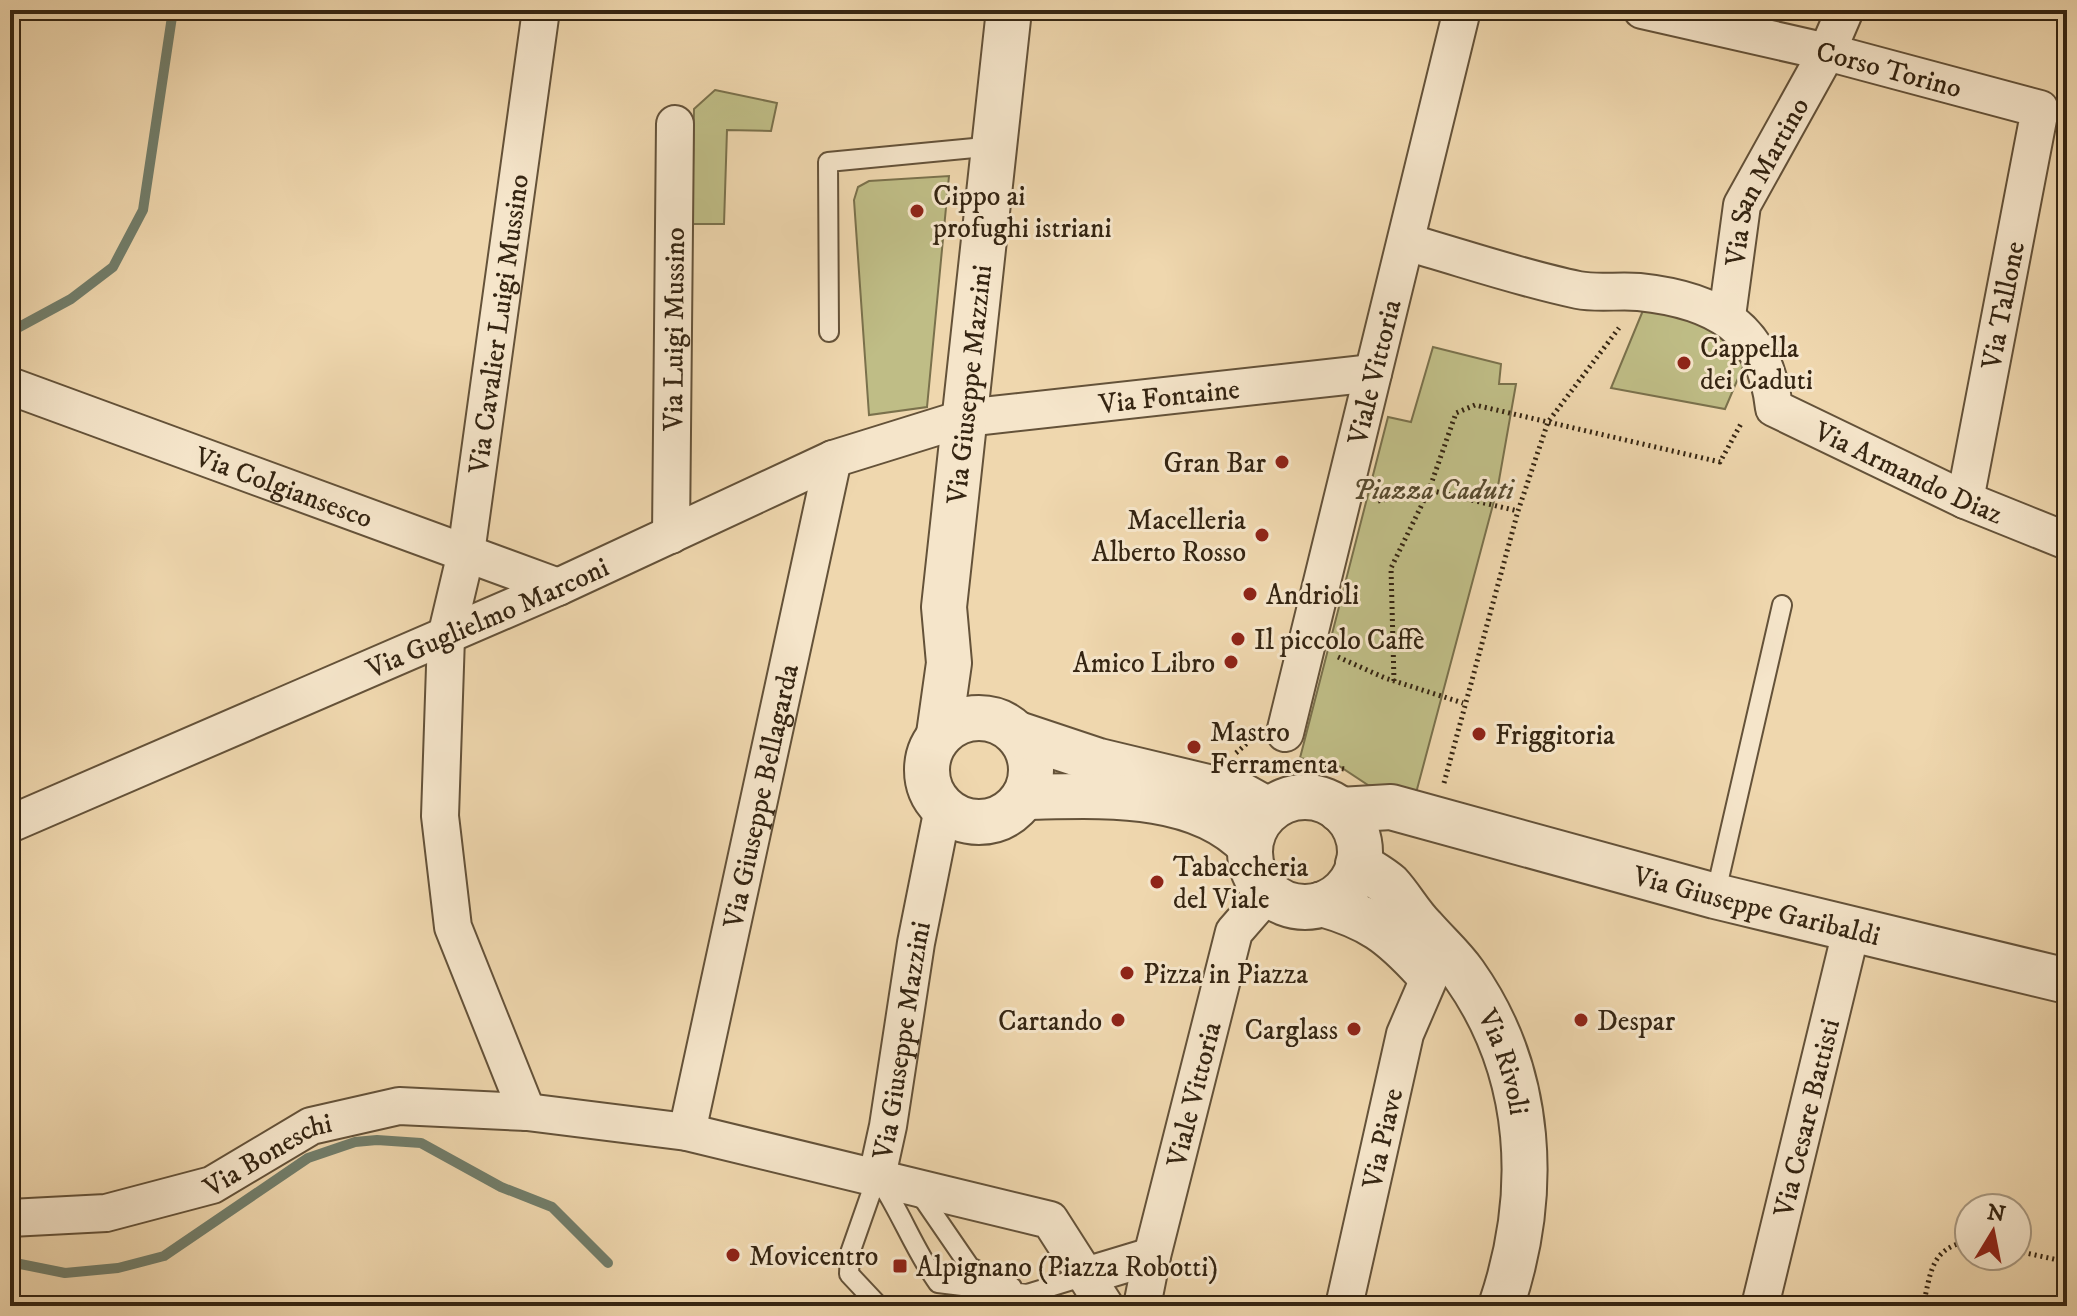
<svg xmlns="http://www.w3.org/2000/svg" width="2077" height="1316" font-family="'IM FELL DW Pica',serif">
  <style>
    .green { fill: #bfbd86; stroke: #7a714c; stroke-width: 2 }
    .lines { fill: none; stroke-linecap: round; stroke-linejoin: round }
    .stream { stroke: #727e6b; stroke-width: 10 }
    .service-casing { stroke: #645239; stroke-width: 22 }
    .minor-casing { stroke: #645239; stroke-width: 40 }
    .tertiary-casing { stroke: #645239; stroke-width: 48 }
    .path { stroke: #352512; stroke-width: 5; stroke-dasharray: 2 4; stroke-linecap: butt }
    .service { stroke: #f5e5ca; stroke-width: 18 }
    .minor { stroke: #f5e5ca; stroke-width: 36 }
    .tertiary { stroke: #f5e5ca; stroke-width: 44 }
    .poi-dot { fill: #8f2418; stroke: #f5e5ca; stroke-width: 3 }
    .labels { text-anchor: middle; stroke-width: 6; stroke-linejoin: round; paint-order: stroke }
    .street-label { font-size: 28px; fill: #352512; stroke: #f5e5ca }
    .poi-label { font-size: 28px; fill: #352512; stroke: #f5e5ca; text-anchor: start }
    .park-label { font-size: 28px; font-style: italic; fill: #584b2f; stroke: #f5e5ca }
  </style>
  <rect width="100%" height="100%" fill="#efd7ae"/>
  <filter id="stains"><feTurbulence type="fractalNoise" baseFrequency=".0025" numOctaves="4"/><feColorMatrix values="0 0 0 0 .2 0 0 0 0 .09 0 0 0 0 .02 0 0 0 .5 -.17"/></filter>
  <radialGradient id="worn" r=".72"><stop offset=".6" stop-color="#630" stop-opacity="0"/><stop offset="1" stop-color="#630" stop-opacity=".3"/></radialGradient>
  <path class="green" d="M715,90L777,103L771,131L727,130L724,224H692L694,109Z
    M949,176L927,407L869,415L854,200L858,187L869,181Z
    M1644,308L1700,319L1748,355L1725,409L1611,388Z
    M1433,347L1501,364L1499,384H1516L1498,486L1416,793L1368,785L1339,766L1300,758L1388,417L1411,422Z"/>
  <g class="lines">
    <path class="stream" d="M10,332L71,299L113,267L143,210L173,10
      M10,1262L65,1273L118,1268L164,1256L308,1158L355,1142L377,1140L421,1143L501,1187L552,1207L608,1263"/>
    <g class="service-casing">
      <path id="service" d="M2040,109L2067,115
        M829,332L828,162L995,146
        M1715,896L1782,605
        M877,1176L850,1253L849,1274L879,1306
        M880,1181C902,1215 915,1251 938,1283L1027,1294
        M915,1195L924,1200L970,1267L1012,1287
        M959,1306L1027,1294L1089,1275"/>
    </g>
    <g class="minor-casing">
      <g id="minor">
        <path id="s1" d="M1642,10L1827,52L2040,109L1965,500"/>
        <path id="s2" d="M1406,242C1463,258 1520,278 1578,290C1598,294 1619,290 1639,292C1715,300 1765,327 1774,408L1965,500L2067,541"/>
        <path id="s3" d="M1727,316L1742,205L1827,52L1845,10"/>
        <path id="s4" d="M10,386L558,587"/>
        <path id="s5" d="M671,535L675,124"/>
        <path id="s6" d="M1285,733L1462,10"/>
        <path id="s7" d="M10,824L558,587L833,459L965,418L1373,373"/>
        <path id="s8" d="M527,1112L453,927L440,816L446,637L466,553L541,10"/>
        <path id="s9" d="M687,1132L833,459"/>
        <path id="s10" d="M877,1176L888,1126L916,943L943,808"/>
        <path id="s11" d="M10,1218L106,1213L212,1185L311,1126L399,1106L527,1112L687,1132L1050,1220L1105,1306"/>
        <path d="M1089,1275L1152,1256"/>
        <path id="s12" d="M1142,1306L1152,1256L1234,932L1268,893"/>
        <path id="s13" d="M1344,1306L1405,1034L1430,976"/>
        <path id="s14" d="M1760,1306L1852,927"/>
      </g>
    </g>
    <g class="tertiary-casing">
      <g id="tertiary">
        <circle cx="979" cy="770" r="52"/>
        <path id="s15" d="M939,734L949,663L944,607L1009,10"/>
        <path d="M1018,734L1099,761L1241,795L1268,810"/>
        <path d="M1024,797C1098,796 1195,788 1250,846"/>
        <circle cx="1305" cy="852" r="55"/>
        <path id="s16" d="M1340,810L1391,807L1715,896L2067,981"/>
        <path id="s17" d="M1358,864C1368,871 1380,877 1389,885C1401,898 1410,915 1423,928C1436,943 1452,957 1464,974C1534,1073 1539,1194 1501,1306"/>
        <path d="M1322,904C1371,918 1391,933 1425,970"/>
      </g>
    </g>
    <path class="path" d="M1378,501L1429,490L1518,511
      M1338,657L1385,678L1463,703
      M1394,681L1391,568L1429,490L1456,413L1475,405L1720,462L1742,422
      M1236,753L1252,739
      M1307,760L1344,769
      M1444,783L1518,511L1548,422L1619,328
      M2017,1251L2067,1262
      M1923,1306C1931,1273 1930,1248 1969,1241"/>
    <use href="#service" class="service"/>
    <use href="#minor" class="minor"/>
    <use href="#tertiary" class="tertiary"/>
  </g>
  <g class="poi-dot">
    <circle cx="917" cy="211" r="8"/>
    <circle cx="1684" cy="363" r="8"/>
    <circle cx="1282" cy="462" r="8"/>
    <circle cx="1262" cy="535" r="8"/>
    <circle cx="1250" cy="594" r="8"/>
    <circle cx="1238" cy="639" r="8"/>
    <circle cx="1231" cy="662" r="8"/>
    <circle cx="1479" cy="734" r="8"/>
    <circle cx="1194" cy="747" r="8"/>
    <circle cx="1157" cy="882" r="8"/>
    <circle cx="1127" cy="973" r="8"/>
    <circle cx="1118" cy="1020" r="8"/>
    <circle cx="1581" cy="1020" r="8"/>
    <circle cx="1354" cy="1029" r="8"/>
    <circle cx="733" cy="1255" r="8"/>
    <rect x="892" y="1258" width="16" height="16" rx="4"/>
  </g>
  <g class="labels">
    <g class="street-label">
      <text dy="10" stroke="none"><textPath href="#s1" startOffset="254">Corso Torino</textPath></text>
      <text dy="10" stroke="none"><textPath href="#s3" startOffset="142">Via San Martino</textPath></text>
      <text transform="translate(2002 305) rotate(-79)" y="10">Via Tallone</text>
      <text dy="10" stroke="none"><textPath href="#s8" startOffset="808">Via Cavalier Luigi Mussino</textPath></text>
      <text dy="10" stroke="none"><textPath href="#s5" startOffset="206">Via Luigi Mussino</textPath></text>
      <text dy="10" stroke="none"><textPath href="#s6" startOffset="372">Viale Vittoria</textPath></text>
      <text dy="10" stroke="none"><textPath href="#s15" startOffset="352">Via Giuseppe Mazzini</textPath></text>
      <text dy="10" stroke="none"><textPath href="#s7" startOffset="1244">Via Fontaine</textPath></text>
      <text dy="10" stroke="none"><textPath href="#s2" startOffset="586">Via Armando Diaz</textPath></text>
      <text dy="10" stroke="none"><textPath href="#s4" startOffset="292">Via Colgiansesco</textPath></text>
      <text dy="10" stroke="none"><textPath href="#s7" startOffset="520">Via Guglielmo Marconi</textPath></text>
      <text dy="10" stroke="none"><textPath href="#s9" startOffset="344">Via Giuseppe Bellagarda</textPath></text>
      <text dy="10" stroke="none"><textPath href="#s16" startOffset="430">Via Giuseppe Garibaldi</textPath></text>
      <text dy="10" stroke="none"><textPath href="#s10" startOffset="138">Via Giuseppe Mazzini</textPath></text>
      <text dy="10" stroke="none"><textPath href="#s17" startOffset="252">Via Rivoli</textPath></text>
      <text dy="10" stroke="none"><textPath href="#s12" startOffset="218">Viale Vittoria</textPath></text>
      <text dy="10" stroke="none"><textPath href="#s14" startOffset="194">Via Cesare Battisti</textPath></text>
      <text dy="10" stroke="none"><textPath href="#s13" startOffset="172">Via Piave</textPath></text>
      <text dy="10" stroke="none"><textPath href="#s11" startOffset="270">Via Boneschi</textPath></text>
    </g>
    <g class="poi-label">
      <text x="933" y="205">Cippo ai<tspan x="933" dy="32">profughi istriani</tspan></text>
      <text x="1700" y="357">Cappella<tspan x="1700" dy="32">dei Caduti</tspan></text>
      <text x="1266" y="472" text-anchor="end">Gran Bar</text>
      <text x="1246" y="529" text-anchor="end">Macelleria<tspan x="1246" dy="32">Alberto Rosso</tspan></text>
      <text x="1266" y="604">Andrioli</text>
      <text x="1254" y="649">Il piccolo Caffè</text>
      <text x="1215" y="672" text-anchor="end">Amico Libro</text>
      <text x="1210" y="741">Mastro<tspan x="1210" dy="32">Ferramenta</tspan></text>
      <text x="1495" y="744">Friggitoria</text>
      <text x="1173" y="876">Tabaccheria<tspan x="1173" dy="32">del Viale</tspan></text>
      <text x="1143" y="983">Pizza in Piazza</text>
      <text x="1102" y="1030" text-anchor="end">Cartando</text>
      <text x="1597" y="1030">Despar</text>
      <text x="1338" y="1039" text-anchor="end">Carglass</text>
      <text x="749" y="1265">Movicentro</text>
      <text x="916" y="1276">Alpignano (Piazza Robotti)</text>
    </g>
    <g class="park-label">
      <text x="1433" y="499">Piazza Caduti</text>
    </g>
  </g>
  <rect width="2077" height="1316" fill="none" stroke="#efd7ae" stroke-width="40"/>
  <rect x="12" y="12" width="2053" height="1292" fill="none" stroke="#352512" stroke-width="4"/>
  <rect x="20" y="20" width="2037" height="1276" fill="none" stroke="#352512" stroke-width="2"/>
  <g transform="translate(1993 1232) rotate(10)"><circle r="38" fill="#f5e5ca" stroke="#a89880" stroke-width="2"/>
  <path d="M0-6L14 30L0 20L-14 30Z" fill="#8f2418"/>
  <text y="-12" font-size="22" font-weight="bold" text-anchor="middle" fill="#352512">N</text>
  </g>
  <rect width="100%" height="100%" filter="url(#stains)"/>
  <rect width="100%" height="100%" fill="url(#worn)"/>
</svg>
